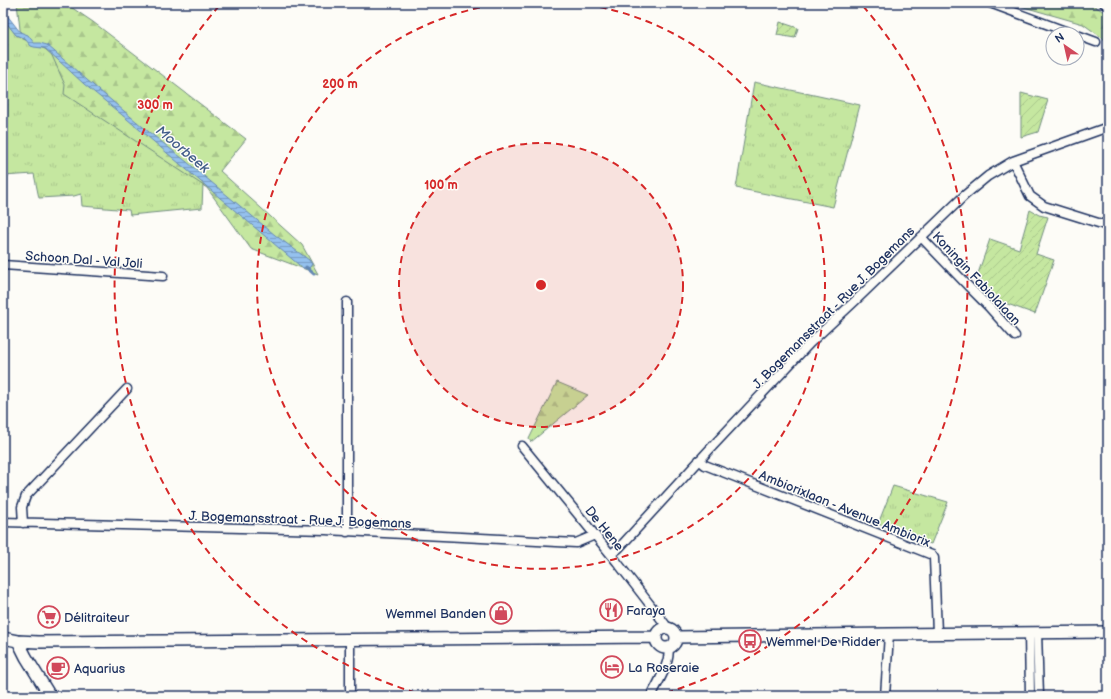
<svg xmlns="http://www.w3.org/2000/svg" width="1111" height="699" font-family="'Balsamiq Sans',sans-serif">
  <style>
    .grass { fill: url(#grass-tufts); stroke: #708b7f }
    .forest { fill: url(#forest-firs); stroke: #708b7f }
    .garden { fill: url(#garden-furrows); stroke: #708b7f }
    .water { fill: url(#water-rules); stroke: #6487b4 }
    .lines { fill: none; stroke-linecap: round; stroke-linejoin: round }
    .stream { stroke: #6487b4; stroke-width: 3 }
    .street-casing { stroke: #1b2f5e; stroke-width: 11 }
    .secondary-casing { stroke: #1b2f5e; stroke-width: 14 }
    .street { stroke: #fdfcf7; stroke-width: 8 }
    .secondary { stroke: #fdfcf7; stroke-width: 11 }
    .ring { fill: none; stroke: #d62828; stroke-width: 2; stroke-dasharray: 7 5 }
    .labels { text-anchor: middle; stroke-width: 3; stroke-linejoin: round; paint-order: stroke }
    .street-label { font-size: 13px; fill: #1b2f5e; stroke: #fdfcf7 }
    .poi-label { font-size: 13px; fill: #1b2f5e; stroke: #fdfcf7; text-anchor: start }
    .water-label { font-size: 14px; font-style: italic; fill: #405b89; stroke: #fdfcf7 }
    .centre { fill: #d62828; stroke: #fdfcf7; stroke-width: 2 }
    .ring-label { font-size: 12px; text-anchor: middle; font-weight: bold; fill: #d62828; stroke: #fdfcf7; stroke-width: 3; stroke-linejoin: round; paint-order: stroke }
  </style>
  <defs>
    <pattern id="grass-tufts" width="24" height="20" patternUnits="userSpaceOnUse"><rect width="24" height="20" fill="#c5e7a0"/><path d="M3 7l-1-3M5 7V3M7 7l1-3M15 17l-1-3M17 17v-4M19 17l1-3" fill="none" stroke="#a9c68c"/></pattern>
    <pattern id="forest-firs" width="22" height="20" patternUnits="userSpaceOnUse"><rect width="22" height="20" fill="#c5e7a0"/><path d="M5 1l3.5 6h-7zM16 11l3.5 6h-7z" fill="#a9c68c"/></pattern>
    <pattern id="garden-furrows" width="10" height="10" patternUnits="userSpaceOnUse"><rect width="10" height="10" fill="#c5e7a0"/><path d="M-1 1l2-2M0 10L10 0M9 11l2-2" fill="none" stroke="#a9c68c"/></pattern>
    <pattern id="water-rules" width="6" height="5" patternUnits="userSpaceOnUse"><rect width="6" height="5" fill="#95c1ee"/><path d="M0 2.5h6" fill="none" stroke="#799dc4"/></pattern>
  </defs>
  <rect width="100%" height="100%" fill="#fdfcf7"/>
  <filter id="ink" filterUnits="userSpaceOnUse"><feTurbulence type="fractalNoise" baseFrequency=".025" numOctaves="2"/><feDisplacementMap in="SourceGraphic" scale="8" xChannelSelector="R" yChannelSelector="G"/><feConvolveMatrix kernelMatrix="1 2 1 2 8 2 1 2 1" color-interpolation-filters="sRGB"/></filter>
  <g filter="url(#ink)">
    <path class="grass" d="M3,18L16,35L45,49L71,72L203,183L202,208L130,215L129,210L82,206L81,194L74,196L39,198L34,174L3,176Z
      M754,82L860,105L833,207L736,188Z
      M893,486L948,502L931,544L878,524Z"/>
    <path class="forest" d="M17,3H65L93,22L246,139L220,171L302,245L318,274L251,249L207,188L64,94L65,85L50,51L21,38Z
      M1010,3H1089L1108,14V42L1083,24Z
      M557,382L588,395L531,442L529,439Z"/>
    <path class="garden" d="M780,22L798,28L795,38L777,35Z
      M1021,93L1048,100L1038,132L1021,137Z
      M1030,210L1039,215L1048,217L1036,254L1054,260L1035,314L980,294L973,288L990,239L1019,249Z"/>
    <path class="water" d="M3,10L20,32L28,35L34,43H40L47,45L87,80L149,132L187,162L275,235L309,260L312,264L310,267L307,269L303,268L299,265L127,119L84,84L46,49L42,48L34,47L31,46L25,39L16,35L12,30L3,18Z"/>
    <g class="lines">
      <path class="stream" d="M306,267L314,274"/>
      <g class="street-casing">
        <path id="street" d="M990,3L1073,34
          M1104,3L1108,6
          M1077,35L1096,42
          M1013,161L1030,196L1044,206L1108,226
          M921,237L969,287L989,307L1015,336
          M3,265L163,276
          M522,446L617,562L665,624V628
          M699,460L705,465L932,555L934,558L937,633
          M3,522L326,530L576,543L595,535
          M23,523L22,507L26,496L127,389
          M347,532V302
          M611,554L619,548L709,450L810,343L855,301L965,195L988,176L1013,161L1108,127
          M1029,632L1030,696
          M1037,632L1039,696
          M350,640V696
          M651,696C657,685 672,660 668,648
          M885,696L889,634"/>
      </g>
      <g class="secondary-casing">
        <path id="secondary" d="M656 638a10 10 0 1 1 20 0a10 10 0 1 1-20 0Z
          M677,637L889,634L1108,632
          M3,638L18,641L38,642L655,637
          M18,641L26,657L50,696"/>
      </g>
      <use href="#street" class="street"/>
      <use href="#secondary" class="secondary"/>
    </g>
  </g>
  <circle cx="541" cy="285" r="142" fill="#d62828" fill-opacity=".12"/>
  <g class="ring">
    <circle cx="541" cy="285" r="142"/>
    <path d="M576 3A284 284 0 1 1 506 3"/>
    <path d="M427 696A426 426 0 0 1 219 6M863 6A426 426 0 0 1 655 696"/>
  </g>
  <defs>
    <g id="restaurant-ring" transform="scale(1.15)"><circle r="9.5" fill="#fdfcf7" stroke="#d1495b" stroke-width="1.5"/><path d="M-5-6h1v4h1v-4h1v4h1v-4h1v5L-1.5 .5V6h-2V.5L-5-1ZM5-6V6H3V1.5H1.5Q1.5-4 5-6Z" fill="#d1495b"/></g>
    <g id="shop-ring" transform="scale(1.15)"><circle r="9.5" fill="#fdfcf7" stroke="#d1495b" stroke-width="1.5"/><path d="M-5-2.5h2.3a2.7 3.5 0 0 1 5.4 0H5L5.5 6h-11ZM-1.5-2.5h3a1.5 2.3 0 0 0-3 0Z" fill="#d1495b"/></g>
    <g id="supermarket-ring" transform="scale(1.15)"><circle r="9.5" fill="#fdfcf7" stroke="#d1495b" stroke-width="1.5"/><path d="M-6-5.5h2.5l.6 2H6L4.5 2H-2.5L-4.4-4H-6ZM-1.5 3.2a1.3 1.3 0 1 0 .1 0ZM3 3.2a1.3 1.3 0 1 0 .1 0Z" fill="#d1495b"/></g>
    <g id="bus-ring" transform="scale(1.15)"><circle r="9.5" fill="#fdfcf7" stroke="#d1495b" stroke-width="1.5"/><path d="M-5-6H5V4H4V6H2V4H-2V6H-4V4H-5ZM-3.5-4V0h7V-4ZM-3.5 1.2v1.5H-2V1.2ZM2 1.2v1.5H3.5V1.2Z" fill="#d1495b"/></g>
    <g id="hotel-ring" transform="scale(1.15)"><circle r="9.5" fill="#fdfcf7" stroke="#d1495b" stroke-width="1.5"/><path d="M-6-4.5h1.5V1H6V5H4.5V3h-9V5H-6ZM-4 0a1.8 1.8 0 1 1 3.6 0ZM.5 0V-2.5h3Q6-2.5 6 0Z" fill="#d1495b"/></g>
    <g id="cafe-ring" transform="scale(1.15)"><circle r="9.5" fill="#fdfcf7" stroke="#d1495b" stroke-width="1.5"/><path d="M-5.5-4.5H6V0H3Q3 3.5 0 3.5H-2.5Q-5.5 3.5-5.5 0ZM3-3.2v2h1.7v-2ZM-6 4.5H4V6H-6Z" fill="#d1495b"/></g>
  </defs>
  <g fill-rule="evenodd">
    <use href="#restaurant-ring" x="611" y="610"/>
    <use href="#shop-ring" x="501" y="613"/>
    <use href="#supermarket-ring" x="49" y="617"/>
    <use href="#bus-ring" x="750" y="641"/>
    <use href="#hotel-ring" x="612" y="667"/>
    <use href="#cafe-ring" x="58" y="668"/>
  </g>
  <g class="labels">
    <g class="street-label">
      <text transform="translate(84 259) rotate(4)" y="5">Schoon Dal - Val Joli</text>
      <text transform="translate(977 278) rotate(47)" y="5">Koningin Fabiolalaan</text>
      <text transform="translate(833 307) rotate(-45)" y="5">J. Bogemansstraat - Rue J. Bogemans</text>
      <text transform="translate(845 508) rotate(22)" y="5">Ambiorixlaan - Avenue Ambiorix</text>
      <text transform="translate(300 519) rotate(2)" y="5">J. Bogemansstraat - Rue J. Bogemans</text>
      <text transform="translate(605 528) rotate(51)" y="5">De Hene</text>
    </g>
    <g class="poi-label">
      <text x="626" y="615">Faraya</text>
      <text x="486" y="618" text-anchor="end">Wemmel Banden</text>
      <text x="64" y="622">Délitraiteur</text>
      <text x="766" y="646">Wemmel De Ridder</text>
      <text x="628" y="672">La Roseraie</text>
      <text x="74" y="673">Aquarius</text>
    </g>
    <g class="water-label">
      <text transform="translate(183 149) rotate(40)" y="5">Moorbeek</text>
    </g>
  </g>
  <circle cx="541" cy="285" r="6" class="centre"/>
  <g class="ring-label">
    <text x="340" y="88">200 m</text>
    <text x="155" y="109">300 m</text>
    <text x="441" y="189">100 m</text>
  </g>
  <rect width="1111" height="699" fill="none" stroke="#fdfcf7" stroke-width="16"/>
  <rect x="8" y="8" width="1095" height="683" fill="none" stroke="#1b2f5e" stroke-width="1.5" filter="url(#ink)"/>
  <g transform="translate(1065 46) rotate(326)"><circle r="19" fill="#fdfcf7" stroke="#a3aaba"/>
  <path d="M0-3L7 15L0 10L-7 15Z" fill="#d1495b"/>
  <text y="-6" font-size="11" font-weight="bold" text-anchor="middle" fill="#1b2f5e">N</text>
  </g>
</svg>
